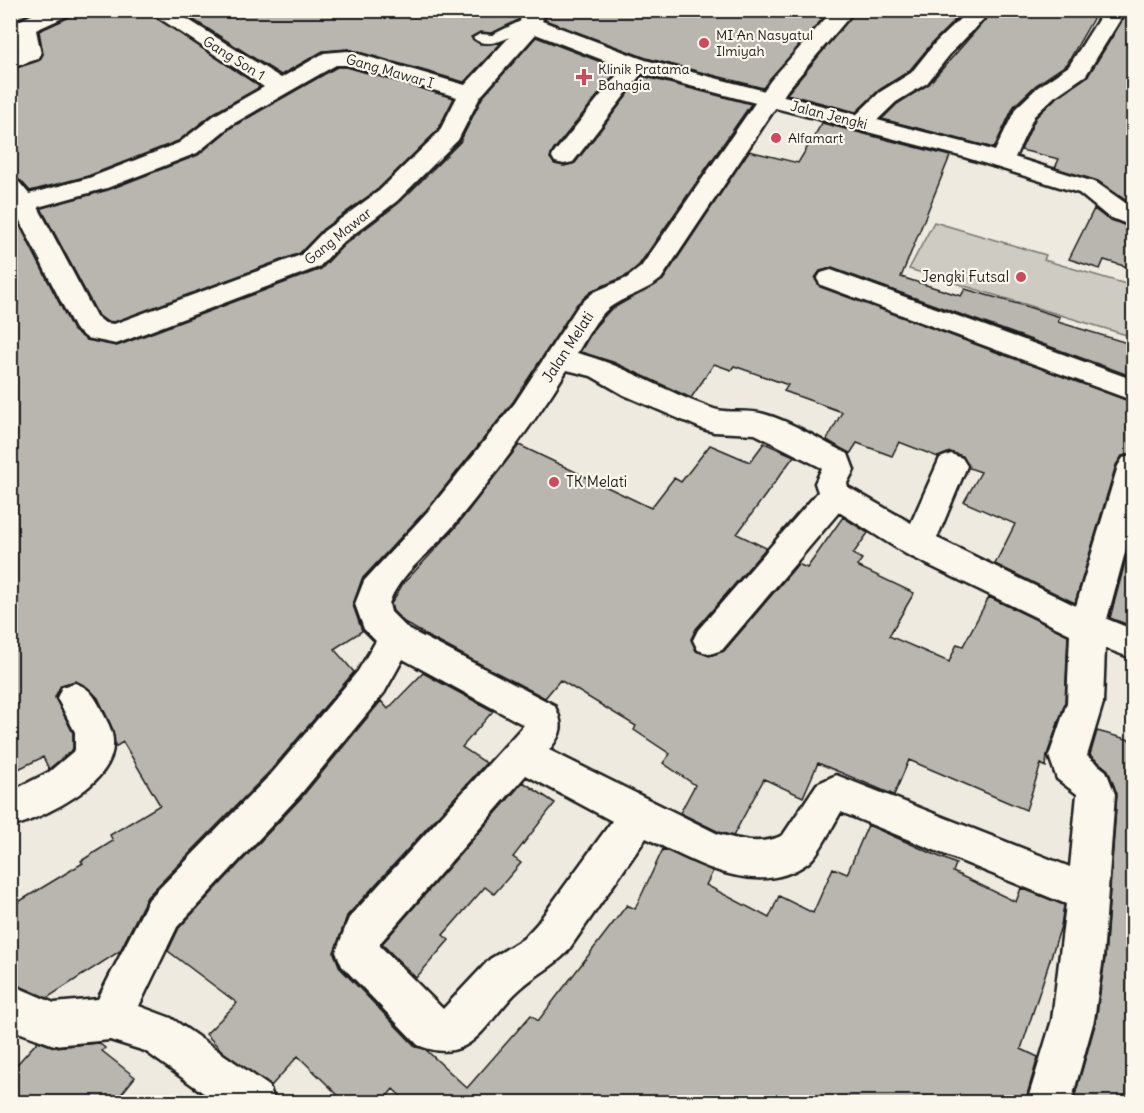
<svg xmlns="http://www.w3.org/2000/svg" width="1144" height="1113" font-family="Delius,sans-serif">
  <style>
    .green { fill: #ceccc2; stroke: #75746f; stroke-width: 1.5 }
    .building { fill: #b9b6af; stroke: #1c1c1c; stroke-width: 1.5 }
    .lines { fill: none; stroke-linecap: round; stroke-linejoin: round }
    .service-casing { stroke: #1c1c1c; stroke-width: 4 }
    .minor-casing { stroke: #1c1c1c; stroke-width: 5 }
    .tertiary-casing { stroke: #1c1c1c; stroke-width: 5 }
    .service { fill: #fbf7ec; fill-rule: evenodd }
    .minor { fill: #fbf7ec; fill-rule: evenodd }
    .tertiary { fill: #fbf7ec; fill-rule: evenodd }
    .poi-dot { fill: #d1495b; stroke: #fbf7ec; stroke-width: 2 }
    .labels { text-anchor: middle; stroke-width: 4.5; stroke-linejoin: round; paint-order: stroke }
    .far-poi-label { font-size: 14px; fill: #1c1c1c; stroke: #fbf7ec; text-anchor: start }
    .far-street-label { font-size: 14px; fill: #1c1c1c; stroke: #fbf7ec }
    .poi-label { font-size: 15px; fill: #1c1c1c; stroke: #fbf7ec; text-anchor: end }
    .street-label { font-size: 15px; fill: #1c1c1c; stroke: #fbf7ec }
  </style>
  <rect width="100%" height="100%" fill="#eeeadf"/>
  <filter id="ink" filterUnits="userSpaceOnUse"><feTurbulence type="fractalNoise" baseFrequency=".0167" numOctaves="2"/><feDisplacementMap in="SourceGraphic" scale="12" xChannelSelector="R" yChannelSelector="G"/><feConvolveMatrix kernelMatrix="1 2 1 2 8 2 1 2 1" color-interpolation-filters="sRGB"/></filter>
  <g filter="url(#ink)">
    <path class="green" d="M934,222L1046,255L1044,260L1133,286V337L909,269Z"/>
    <path class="building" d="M10,10H36L14,21L11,27L15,49L10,51Z
      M73,10H145L260,87L214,113L178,141L88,176L30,191L21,181L10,178V70L40,60L43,54L39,31L70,17Z
      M178,10H522L518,20L492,33L480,32L471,37L480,44L501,43L464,82L348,49L323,51L281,75Z
      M548,10H830L763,88L646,58L545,20Z
      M857,10H965L933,42L909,71L879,90L856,112L787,94Z
      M994,10H1098L1067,64L1036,85L1014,106L994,148L882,119L897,104L929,84Z
      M1125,10H1134V206L1098,181L1055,168L1059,159L1021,150L1036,117L1055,99L1088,76L1122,21Z
      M536,37L619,69L553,151L550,158L555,164L564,166L575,163L642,76L751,104L639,265L626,276L593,290L577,304L513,402L427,509L362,579L353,605L362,631L334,649L354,672L271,770L147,897L120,951L47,998L17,985L10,971V907L83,863L81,861L113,841L110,835L160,805L123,742L115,747L113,730L98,698L87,687L76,681L61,685L55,697L73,733V749L49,769L43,757L10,773V217L15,216L73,330L87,340L117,346L321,269L344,245L399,203L460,142L482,98Z
      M337,67H347L454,98L437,131L378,189L323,229L300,253L114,322L106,321L98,315L41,208L108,190L198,155L232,127Z
      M822,123L950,156L901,277L961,296L965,289L1025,306L1060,317L1058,322L1134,345V377L832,268L820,271L815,278L820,287L1134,403V453L1122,456L1116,465L1075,603L995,564L1015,524L964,502L981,472L969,468L963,456L950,452L938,457L899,442L892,456L857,443L850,454L827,440L842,412L784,391L788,385L734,366L731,370L714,364L691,398L613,362L580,352L595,327L610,310L663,280L749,151L798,163Z
      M1094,209L1106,218L1134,229V269L1104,260L1100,269L1069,259Z
      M764,443L794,456L737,534L766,548L696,629L691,639L696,651L709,656L724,651L798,564L807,568L843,517L868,533L853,554L862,559L857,566L914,593L889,636L949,662L957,644L963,646L989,597L1068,635L1065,703L1047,755L1046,767L1041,764L1026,810L909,760L894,795L818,763L803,797L764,779L733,836L719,832L680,813L695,785L663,763L670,754L634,730L636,726L560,680L545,698L429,637L404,622L393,611L391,604L402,585L455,528L519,445L651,508L674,478L681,482L710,445L750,462Z
      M1134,529V627L1110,618Z
      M423,673L493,711L462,747L486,763L347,916L334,953L340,968L416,1047L425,1049L467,1088L531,1015L538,1021L627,905L635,909L663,849L713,871L706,885L769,918L779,896L813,913L833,868L847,874L868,825L956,864L953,872L1016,902L1021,888L1064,905L1061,926L1021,1049L1038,1057L1025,1102H407L393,1089L382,1102H345L298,1056L271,1086L223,1052L206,1034L237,1003L168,951L179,928L301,798L381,701L388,709Z
      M1097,731L1134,741V1102H1073L1096,1021L1105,958L1117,794L1108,770L1090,755Z
      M523,782L555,803L513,857L521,863L494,894L485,887L443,935L449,940L416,978L382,944Z
      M38,1041L54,1047L99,1043L105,1048L102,1051L135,1077L115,1102H10V1072Z"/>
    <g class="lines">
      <g class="service-casing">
        <path id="service" d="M531,16L537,20L536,23C520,31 490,53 473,38L480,34L492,35Z"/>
      </g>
      <g class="minor-casing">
        <path id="minor" d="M42,10H71L69,15L36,30L41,54L38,59L10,68V53L18,51L13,27L16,22Z
          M147,10H173L281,78L324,53L348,51L465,85L525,20H541L544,25L480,97L458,140L397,201L342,243L319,267L116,344L87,338L75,329L16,213L10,215V180L19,182L29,194L89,178L179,143L215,115L264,87ZM336,65H347L457,97L439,132L379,191L324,231L301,255L114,324L105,323L96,316L38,207L107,188L197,153L231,125Z
          M833,10H855L788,89L661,279C646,291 630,295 615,304C597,314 588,336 577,353C625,365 667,393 714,409C729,414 748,409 764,414C793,422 821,441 848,454L854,470L847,483L848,487L911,523L940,458L951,454L962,458L967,466L937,538L1076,606L1118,466L1123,458L1134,455V519L1107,619L1134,630V659L1105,648L1103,703L1087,756L1106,771L1115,794L1103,958L1094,1020L1071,1102H1027L1052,1020L1066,904L841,812C833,825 820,853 809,862C758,901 693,861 646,838L567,952C552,968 535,975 520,989C486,1019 473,1068 418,1045L342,966L336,952L349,918L524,725L403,659L384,693L299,796L177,927L139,1006L171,1018L269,1086L275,1102H216L145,1051L110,1040L54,1045L10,1029V984L54,1003L98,999L149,899L273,772L358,671L376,641L364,629L355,604L364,581L429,510L515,403L578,306L594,292L627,278L641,267L771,80ZM567,370L591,376L624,395L703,429L714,432L755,434L822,468L815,483L818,492L698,630L693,640L698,650L710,654L722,650L839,512L906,554L1070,634L1067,703L1049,756L1057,779L1077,794L1070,867L836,775L817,784L783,835C763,846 739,840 718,834L549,750C563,733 564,724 554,705L408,629L391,612L389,604C397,576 434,549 453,526C494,476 533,425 567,370ZM526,775L612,821L537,924L523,939L490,959L443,1009L380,946V943Z
          M969,10H992L951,53L927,83L896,102L869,128H853L849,123L853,118L880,92L911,73L935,43Z
          M1101,10H1123L1120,20L1086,75L1054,97L1034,116L1011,166L1002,168L993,166L990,161L1016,108L1038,87L1069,66L1098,20Z
          M637,58L645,60L648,65L573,162L564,164L555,162L552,157L555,152L629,60Z
          M831,270L1134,380V401L821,285L817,279L821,273Z
          M75,683C92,689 96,699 104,715C108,723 113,732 113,741C116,785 44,816 10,828V792L49,772L75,750V732L57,698L62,687Z"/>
      </g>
      <g class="tertiary-casing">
        <path id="tertiary" d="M525,10H546L542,21L645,60L982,147L1097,183L1134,209V227L1107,216L1079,193L964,157L629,70L525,30L520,20Z"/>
      </g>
      <use href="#service" class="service"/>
      <use href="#minor" class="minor"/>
      <use href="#tertiary" class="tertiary"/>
    </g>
  </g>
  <g class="poi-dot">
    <circle cx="704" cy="43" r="6"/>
    <path d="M581 68h6v6h6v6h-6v6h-6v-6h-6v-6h6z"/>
    <circle cx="776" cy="138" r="6"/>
    <circle cx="1021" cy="277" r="6"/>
    <circle cx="554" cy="482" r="6"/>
  </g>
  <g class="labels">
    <g class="far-poi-label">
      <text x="716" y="40">MI An Nasyatul<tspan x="716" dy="16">Ilmiyah</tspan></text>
      <text x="598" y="74">Klinik Pratama<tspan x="598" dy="16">Bahagia</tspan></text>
      <text x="788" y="143">Alfamart</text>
    </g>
    <g class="far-street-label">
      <text transform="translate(234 58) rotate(32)" y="5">Gang Son 1</text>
      <text transform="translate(390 71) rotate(16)" y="5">Gang Mawar I</text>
      <text transform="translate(829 115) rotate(14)" y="5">Jalan Jengki</text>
      <text transform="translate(338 236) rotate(-39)" y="5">Gang Mawar</text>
    </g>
    <g class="poi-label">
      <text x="1009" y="282">Jengki Futsal</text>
      <text x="566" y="487" text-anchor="start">TK Melati</text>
    </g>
    <g class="street-label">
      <text transform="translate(568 347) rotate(-57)" y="5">Jalan Melati</text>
    </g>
  </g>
  <rect width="1144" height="1113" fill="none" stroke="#fbf7ec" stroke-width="36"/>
  <rect x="18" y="18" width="1108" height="1077" fill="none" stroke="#1c1c1c" stroke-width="2" filter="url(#ink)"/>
</svg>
